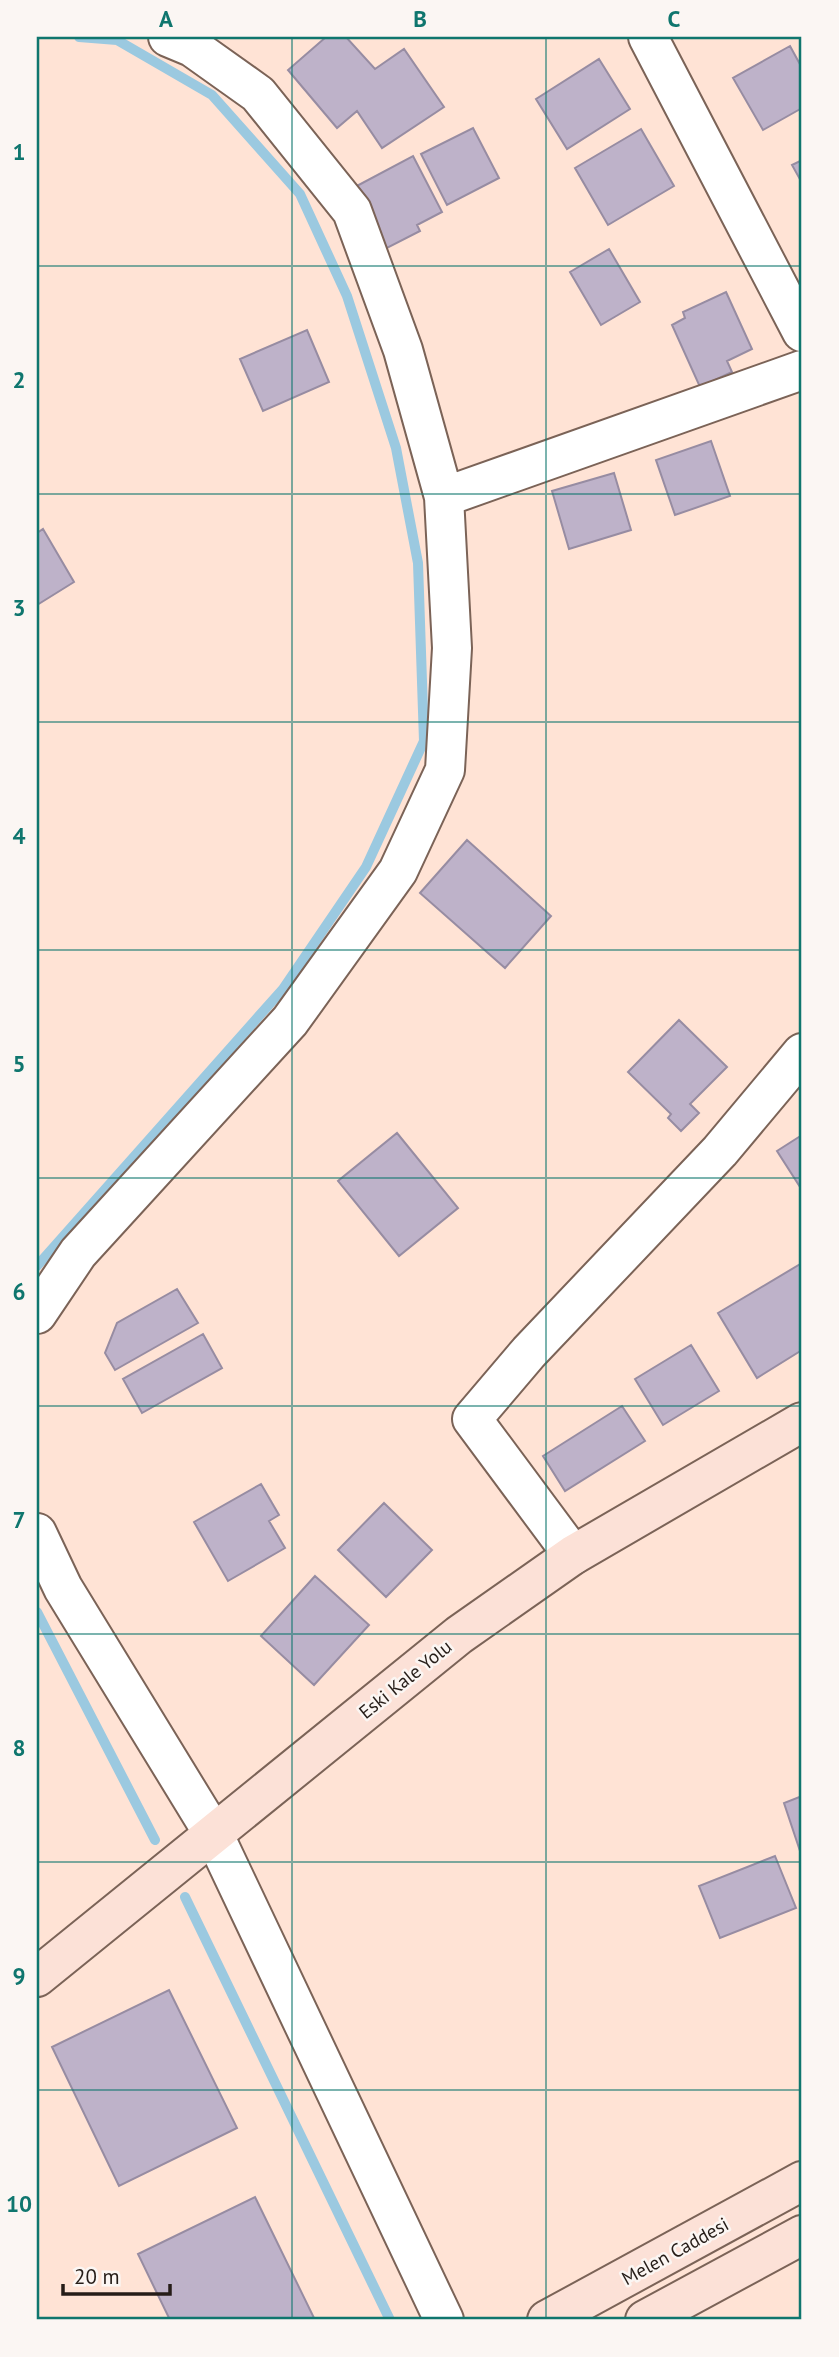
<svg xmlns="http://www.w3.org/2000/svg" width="839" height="2357" font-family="'PT Sans',sans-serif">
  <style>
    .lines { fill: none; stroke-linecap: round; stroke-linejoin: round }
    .stream { stroke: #9bc9e0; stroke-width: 10 }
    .building { fill: #beb2c9; stroke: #978ca2; stroke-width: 2 }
    .street-casing { stroke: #7b6357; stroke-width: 42 }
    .secondary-casing { stroke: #7b6357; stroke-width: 42 }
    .street { stroke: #fff; stroke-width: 38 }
    .secondary { stroke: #fce1d7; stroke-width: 38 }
    .grid { fill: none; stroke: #0f766e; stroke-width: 2; stroke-opacity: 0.55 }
    .labels { text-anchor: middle; stroke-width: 5; stroke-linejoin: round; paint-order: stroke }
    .street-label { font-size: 19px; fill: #261d18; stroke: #fbf6f3 }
    .neatline { fill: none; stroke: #0f766e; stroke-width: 2.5 }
    .grid-label { font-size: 23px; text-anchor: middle; font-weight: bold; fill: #0f766e }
  </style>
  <rect width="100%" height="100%" fill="#ffe3d5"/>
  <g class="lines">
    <path class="stream" d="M37,1266L283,989L366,867L424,741L418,563L396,448L347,296L300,194L212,95L117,40L79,37
      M37,1612L155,1840
      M185,1897L390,2320"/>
  </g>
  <path class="building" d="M326,37H346L375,69L404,49L444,107L382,148L357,111L337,128L288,70Z
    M790,46L802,68V108L763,130L733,78Z
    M599,59L630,109L567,149L536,99Z
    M473,128L499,178L447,205L421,154Z
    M641,129L674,186L608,225L575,168Z
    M413,156L442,212L417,225L420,231L385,249L353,188Z
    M802,160V183L792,165Z
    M609,249L640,302L601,325L570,272Z
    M726,292L752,349L727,361L732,372L700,387L672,325L685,318L683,312Z
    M307,330L329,382L263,411L240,359Z
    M711,441L730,496L675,515L656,460Z
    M614,473L631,530L569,549L552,491Z
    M43,529L74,582L37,605V533Z
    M467,840L551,916L505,968L420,893Z
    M679,1020L727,1067L690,1104L699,1113L681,1131L668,1118L671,1114L628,1072Z
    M397,1133L458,1208L399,1256L338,1181Z
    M802,1135V1190L777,1151Z
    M802,1263V1350L757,1378L718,1313Z
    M177,1289L198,1323L115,1370L105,1353L117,1323Z
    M203,1334L222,1368L142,1413L123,1379Z
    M691,1345L719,1391L663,1425L635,1379Z
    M622,1406L645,1441L565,1491L543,1456Z
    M261,1484L279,1515L269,1521L285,1548L228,1581L194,1522Z
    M384,1503L432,1550L386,1597L338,1550Z
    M315,1576L369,1625L314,1685L261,1636Z
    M802,1796V1857L784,1803Z
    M775,1856L796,1908L720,1938L699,1886Z
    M169,1990L237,2128L119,2186L52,2047Z
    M255,2197L315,2320H170L138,2254Z"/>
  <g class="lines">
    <g class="street-casing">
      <path id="street" d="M648,37L802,332
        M444,497L802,370
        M37,1314L78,1253L290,1021L398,871L445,770L452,648L444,497L403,350L352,211L258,94L192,47L168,37
        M37,1533L63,1588L213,1833L444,2320
        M573,1555L472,1419L529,1352L720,1151L802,1053"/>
    </g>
    <g class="secondary-casing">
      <path id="secondary" d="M37,1977L459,1635L573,1555L802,1422
        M547,2320L802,2181
        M645,2320L802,2235"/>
    </g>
    <use href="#street" class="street"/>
    <use href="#secondary" class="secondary"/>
  </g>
  <path class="grid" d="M292,37V2320M546,37V2320M37,266H802M37,494H802M37,722H802M37,950H802M37,1178H802M37,1406H802M37,1634H802M37,1862H802M37,2090H802"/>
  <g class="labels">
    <g class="street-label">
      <text transform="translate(405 1679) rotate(-39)" y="7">Eski Kale Yolu</text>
      <text transform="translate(675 2251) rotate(-29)" y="7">Melen Caddesi</text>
    </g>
  </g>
  <rect width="839" height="2357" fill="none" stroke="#fbf6f3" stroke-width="77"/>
  <path d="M63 2284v10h107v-10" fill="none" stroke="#261d18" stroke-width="3.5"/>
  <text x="74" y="2284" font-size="21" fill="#261d18" stroke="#fbf6f3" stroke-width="5" paint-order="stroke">20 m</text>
  <rect x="38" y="38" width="762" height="2280" class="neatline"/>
  <g class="grid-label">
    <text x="166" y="27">A</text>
    <text x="420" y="27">B</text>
    <text x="674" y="27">C</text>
    <text x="19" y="160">1</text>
    <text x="19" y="388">2</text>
    <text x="19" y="616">3</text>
    <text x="19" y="844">4</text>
    <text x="19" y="1072">5</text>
    <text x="19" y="1300">6</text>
    <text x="19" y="1528">7</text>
    <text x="19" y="1756">8</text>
    <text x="19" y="1984">9</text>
    <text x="19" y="2212">10</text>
  </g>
</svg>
